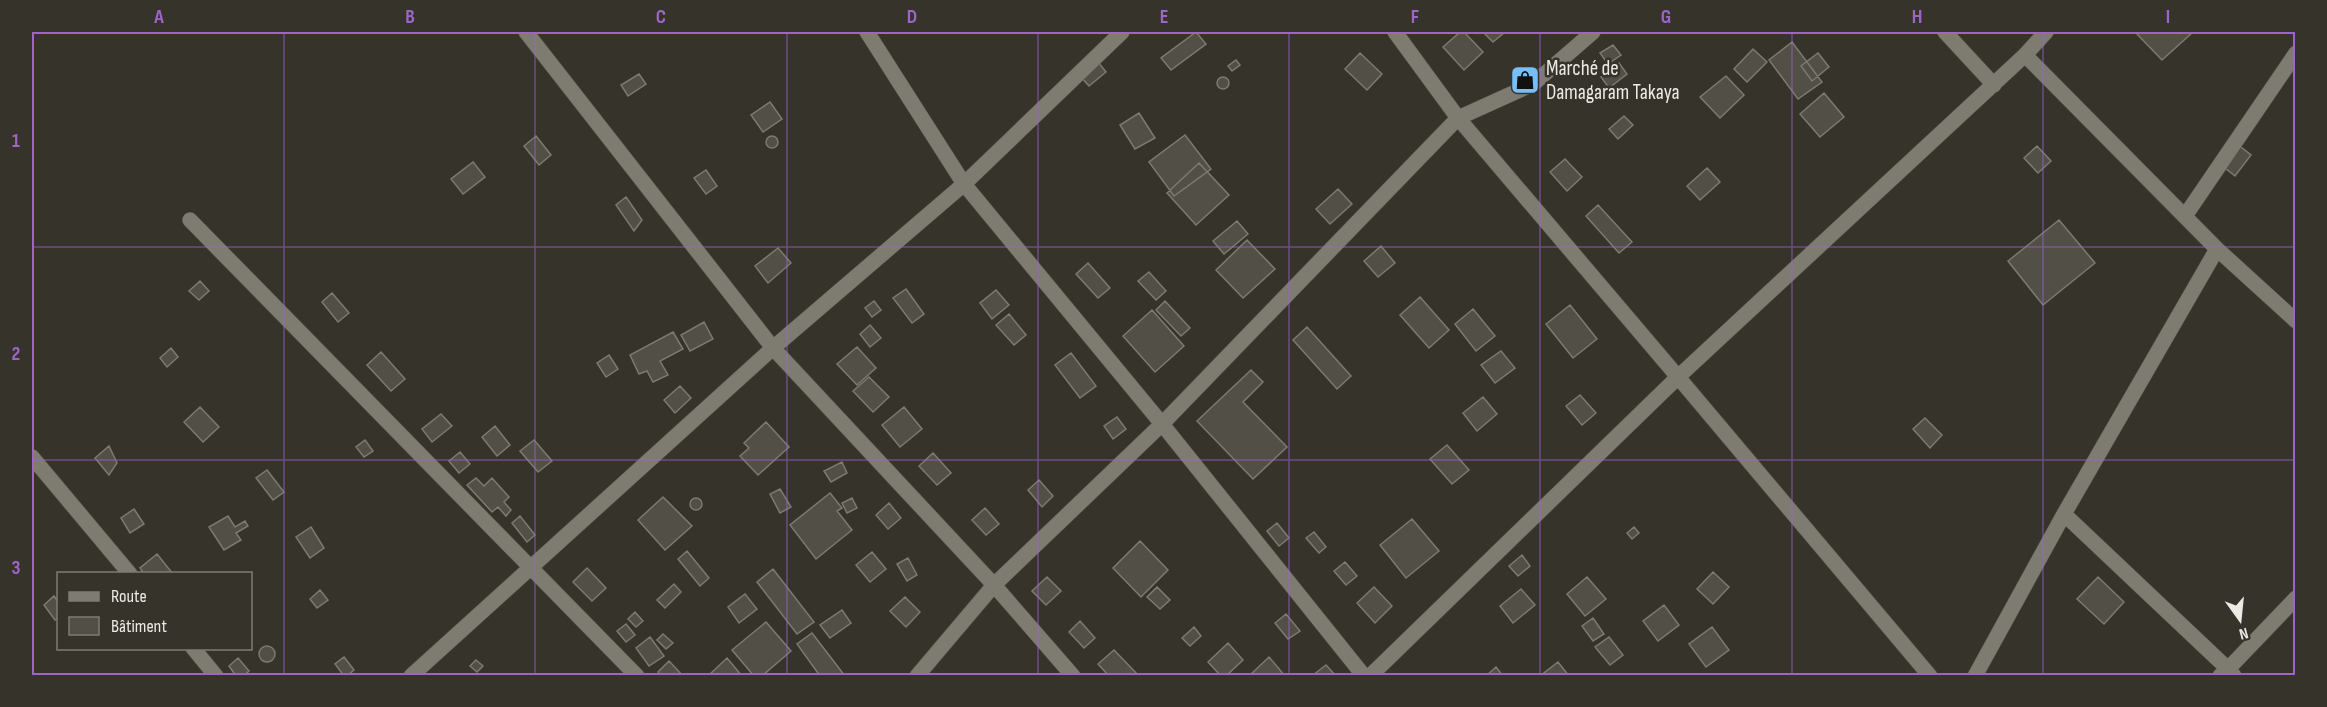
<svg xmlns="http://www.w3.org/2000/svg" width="2327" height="707" font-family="'Sofia Sans Condensed',sans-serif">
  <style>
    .building { fill: #514f46; stroke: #7d7a70; stroke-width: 1.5 }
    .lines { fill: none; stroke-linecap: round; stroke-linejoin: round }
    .minor-casing { stroke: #53504a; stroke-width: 16 }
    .minor { stroke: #7e7b71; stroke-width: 15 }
    .grid { fill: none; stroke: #9d65ca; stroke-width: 1.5; stroke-opacity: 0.55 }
    .labels { text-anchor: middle; stroke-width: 5; stroke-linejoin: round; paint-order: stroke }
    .poi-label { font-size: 21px; fill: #eceae5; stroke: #35332a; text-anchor: start }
    .neatline { fill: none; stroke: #9d65ca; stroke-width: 2 }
    .grid-label { font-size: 20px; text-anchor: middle; font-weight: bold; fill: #9d65ca }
  </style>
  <rect width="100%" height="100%" fill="#35332a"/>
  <path class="building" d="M1196,32L1206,44L1171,70L1161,58Z
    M1460,32H1464L1483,52L1464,70L1443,47Z
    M1483,32H1505L1493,42Z
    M2135,32H2193L2162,60Z
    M1792,42L1822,82L1798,99L1769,60Z
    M1613,45L1621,55L1608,64L1600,53Z
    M1753,49L1767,62L1747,82L1734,69Z
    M1360,53L1382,74L1367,90L1345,69Z
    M1818,53L1829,67L1812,81L1801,66Z
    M1236,60L1240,65L1232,71L1228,66Z
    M1098,62L1106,72L1089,86L1081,77Z
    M1619,63L1627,74L1609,88L1601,77Z
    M639,74L646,84L628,96L621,85Z
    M1726,76L1744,95L1720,118L1700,97Z
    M1217 83a6 6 0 1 1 12 0a6 6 0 1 1-12 0Z
    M1824,93L1844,117L1820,137L1800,114Z
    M770,102L782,119L763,132L751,115Z
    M1139,113L1155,138L1135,149L1120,125Z
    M1624,116L1633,125L1618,139L1609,129Z
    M1185,135L1211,169L1174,196L1149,162Z
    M766 142a6 6 0 1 1 12 0a6 6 0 1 1-12 0Z
    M536,136L551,155L539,165L524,146Z
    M2232,140L2251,155L2235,176L2216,161Z
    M2037,146L2051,161L2038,173L2024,158Z
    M1565,159L1582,177L1567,191L1550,172Z
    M473,162L485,177L463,194L451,179Z
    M1199,163L1229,195L1196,225L1167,193Z
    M1707,168L1720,182L1700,200L1687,186Z
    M706,170L717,186L706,194L694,178Z
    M1338,189L1352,204L1330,224L1316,209Z
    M626,197L642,220L634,231L616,205Z
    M1598,205L1632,242L1619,253L1586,216Z
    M2059,220L2095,263L2043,305L2008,261Z
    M1237,221L1248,234L1224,254L1213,241Z
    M1247,240L1275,269L1243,298L1216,270Z
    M1381,246L1395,263L1378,277L1364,261Z
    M778,248L791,263L768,283L755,266Z
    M1088,263L1110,288L1098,298L1076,274Z
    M1149,272L1166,291L1156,300L1138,281Z
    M200,281L209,291L199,300L189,291Z
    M906,289L924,314L912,323L893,298Z
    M996,290L1009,305L992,319L980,303Z
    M332,293L349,313L338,322L322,302Z
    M1420,297L1449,330L1429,348L1400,315Z
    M874,301L881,310L872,317L865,308Z
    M1165,301L1190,328L1181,336L1156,310Z
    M1570,305L1597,339L1573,358L1546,324Z
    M1473,309L1495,336L1476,351L1455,324Z
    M1152,310L1184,346L1155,372L1123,336Z
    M1009,314L1026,335L1014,345L996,325Z
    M704,322L713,339L690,351L681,335Z
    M870,325L881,338L870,347L860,334Z
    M1307,327L1351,376L1337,389L1293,340Z
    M673,332L683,349L660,361L668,375L653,382L647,371L639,374L630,355Z
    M857,347L876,368L857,385L837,364Z
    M171,348L178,357L167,367L160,358Z
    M1501,351L1515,368L1495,383L1481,365Z
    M381,352L405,379L391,391L367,365Z
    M1071,353L1096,386L1080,398L1055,365Z
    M609,355L618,369L606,377L597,363Z
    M1251,370L1263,382L1243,402L1287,447L1253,479L1197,421Z
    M869,377L889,397L873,412L853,391Z
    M680,386L691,398L675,413L664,400Z
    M1580,395L1596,413L1582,425L1566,406Z
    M1483,397L1497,414L1477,431L1463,413Z
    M200,407L219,427L203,442L184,422Z
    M904,407L922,429L900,447L882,425Z
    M441,414L452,426L432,442L422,429Z
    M1117,417L1126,429L1113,439L1104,426Z
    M1925,418L1942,435L1930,448L1913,429Z
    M766,422L789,447L758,475L740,456L749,448L744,443Z
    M495,426L510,445L497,456L482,437Z
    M365,440L373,451L364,457L356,447Z
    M534,440L552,461L538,472L520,451Z
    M1447,445L1469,470L1452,484L1430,459Z
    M109,446L117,463L109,475L95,458Z
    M460,452L470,464L459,473L449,461Z
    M933,453L951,473L937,485L919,466Z
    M842,462L847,473L831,482L824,471Z
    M267,470L284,492L273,500L256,478Z
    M476,478L484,486L492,478L509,497L504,502L511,510L506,516L498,507L492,512L467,485Z
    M1039,480L1053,496L1042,507L1028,490Z
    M780,489L791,507L780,513L770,494Z
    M830,493L842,508L837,511L852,530L816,559L790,525Z
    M663,497L692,526L665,550L638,520Z
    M690 504a6 6 0 1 1 12 0a6 6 0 1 1-12 0Z
    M852,498L857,508L847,513L842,503Z
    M889,503L901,518L888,529L876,515Z
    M985,508L999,524L986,535L972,520Z
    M134,509L144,524L130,533L121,518Z
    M228,516L235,527L245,521L248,526L236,533L241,540L224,550L209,527Z
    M520,516L535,535L527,542L512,523Z
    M1412,519L1439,551L1406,578L1380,545Z
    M1277,523L1289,538L1279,546L1267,531Z
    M311,527L324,548L310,558L296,537Z
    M1634,527L1639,533L1632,539L1627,533Z
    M1314,532L1326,547L1319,553L1306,538Z
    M1140,541L1168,570L1141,597L1113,568Z
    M687,551L709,578L700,586L678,559Z
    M872,552L886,569L870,582L856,565Z
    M157,554L173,574H144L140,568Z
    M1522,555L1530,566L1518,576L1509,566Z
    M908,558L917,575L907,581L897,564Z
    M1345,562L1357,576L1346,585L1334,571Z
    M587,568L606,588L592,601L573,582Z
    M773,569L814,622L797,634L757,582Z
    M1713,572L1729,587L1713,604L1697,589Z
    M1047,577L1061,591L1046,605L1032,591Z
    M1587,577L1606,599L1585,616L1567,594Z
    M2098,577L2124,602L2104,624L2077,599Z
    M674,584L681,592L665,608L657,600Z
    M1157,587L1170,600L1160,609L1147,597Z
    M1374,587L1392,606L1375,623L1357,603Z
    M1521,589L1535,605L1513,623L1500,606Z
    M320,590L328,600L317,608L310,599Z
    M745,594L757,609L739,623L728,607Z
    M54,596L58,602V618L55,620L44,605Z
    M905,597L920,612L906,627L890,611Z
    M1664,605L1679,625L1658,641L1643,621Z
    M842,610L851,623L830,638L820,625Z
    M635,612L643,621L636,627L628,619Z
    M1286,614L1300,631L1288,639L1275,623Z
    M1593,618L1604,634L1593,641L1582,626Z
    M1080,621L1095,638L1084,648L1069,632Z
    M766,622L791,651L762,676H754L732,650Z
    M626,624L635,635L626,642L617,631Z
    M1194,627L1201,636L1190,646L1182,638Z
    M1712,627L1729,650L1706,667L1689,644Z
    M812,633L845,676H820L797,644Z
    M663,634L673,643L666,649L657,640Z
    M650,637L664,656L649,666L636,648Z
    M1609,637L1623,655L1610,665L1595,647Z
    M1228,643L1243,660L1226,676H1221L1208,662Z
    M259 654a8 8 0 1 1 16 0a8 8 0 1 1-16 0Z
    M1114,650L1138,675L1137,676H1109L1098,664Z
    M344,657L354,670L347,676H344L335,664Z
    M1269,657L1285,676H1249Z
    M238,658L249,671L244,676H236L229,666Z
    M727,658L742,676H708Z
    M476,660L483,666L477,672L470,666Z
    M669,661L683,676H662L658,672Z
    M1558,662L1569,676H1540Z
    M1326,665L1336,676H1313V675Z
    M1496,667L1503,676H1486Z"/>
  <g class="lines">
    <g class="minor-casing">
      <path id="minor" d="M526,32L773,348L994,585L1073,676
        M867,32L964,184L1162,424L1364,676
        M1945,32L1994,85
        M2025,55L2046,32
        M2185,216L2296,53
        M190,220L637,676
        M2217,249L2296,321
        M32,457L130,574
        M2064,514L2228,669L2220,676
        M193,648L216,676
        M411,676L773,348L964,184L1122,32
        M917,676L994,585L1162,424L1458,118L1533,84L1593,32
        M1370,676L1678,377L1458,118L1395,32
        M1930,676L1678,377L2025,55L2217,249L2064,514L1975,676
        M2234,676L2228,669L2296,598"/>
    </g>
    <use href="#minor" class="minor"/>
  </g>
  <path class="grid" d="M284,32V676M535,32V676M787,32V676M1038,32V676M1289,32V676M1540,32V676M1792,32V676M2043,32V676M32,247H2296M32,460H2296"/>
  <defs>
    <g id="shop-square" transform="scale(1.5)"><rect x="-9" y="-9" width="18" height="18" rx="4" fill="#78bff7" stroke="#35332a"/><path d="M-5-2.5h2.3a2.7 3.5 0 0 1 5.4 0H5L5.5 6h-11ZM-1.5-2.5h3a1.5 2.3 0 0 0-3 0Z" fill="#111"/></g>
  </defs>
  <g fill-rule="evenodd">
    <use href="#shop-square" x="1525" y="80"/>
  </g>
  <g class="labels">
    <g class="poi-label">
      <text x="1546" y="75">Marché de<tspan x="1546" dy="24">Damagaram Takaya</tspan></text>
    </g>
  </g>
  <rect width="2327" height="707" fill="none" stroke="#35332a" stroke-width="66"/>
  <rect x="57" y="572" width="195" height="78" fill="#35332a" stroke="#7e7c75" stroke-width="1.5"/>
  <rect x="69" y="592" width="30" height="9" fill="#7e7b71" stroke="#7e7c75" stroke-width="1.5"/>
  <text x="111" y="602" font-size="18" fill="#eceae5">Route</text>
  <rect x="69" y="617" width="30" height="18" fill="#514f46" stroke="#7e7c75" stroke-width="1.5"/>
  <text x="111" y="632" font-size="18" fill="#eceae5">Bâtiment</text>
  <g transform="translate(2240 620) rotate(165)" stroke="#35332a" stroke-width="4.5" paint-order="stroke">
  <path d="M0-4.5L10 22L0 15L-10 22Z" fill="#eceae5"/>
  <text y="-9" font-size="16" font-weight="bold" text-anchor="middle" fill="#eceae5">N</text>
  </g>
  <rect x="33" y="33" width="2261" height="641" class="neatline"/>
  <g class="grid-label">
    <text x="159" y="23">A</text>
    <text x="410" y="23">B</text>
    <text x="661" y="23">C</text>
    <text x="912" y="23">D</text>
    <text x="1164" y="23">E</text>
    <text x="1415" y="23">F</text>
    <text x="1666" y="23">G</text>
    <text x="1917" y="23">H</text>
    <text x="2168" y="23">I</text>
    <text x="16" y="147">1</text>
    <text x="16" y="360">2</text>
    <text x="16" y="574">3</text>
  </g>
</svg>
